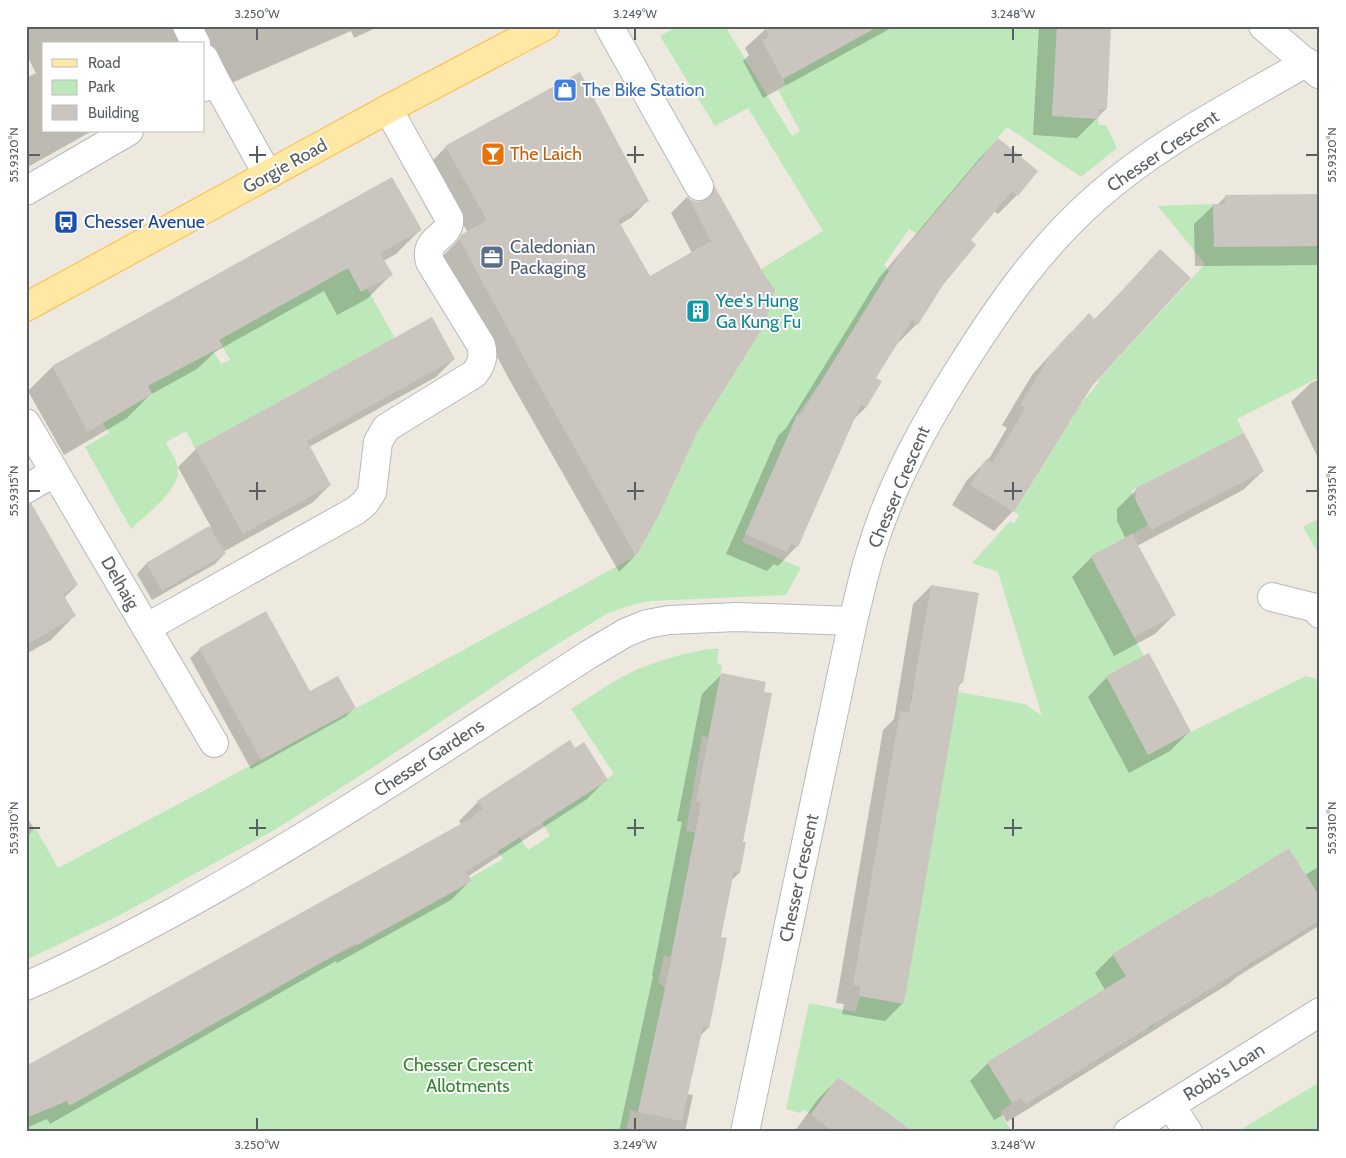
<svg xmlns="http://www.w3.org/2000/svg" width="1346" height="1158" font-family="Cabin,sans-serif">
  <style>
    .green { fill: #bde8b9 }
    .shadow { fill: #0003 }
    .building { fill: #cac5bf }
    .lines { fill: none; stroke-linecap: round; stroke-linejoin: round }
    .minor-casing { stroke: #b5b9be; stroke-width: 30 }
    .major-casing { stroke: #febb48; stroke-width: 30 }
    .minor { stroke: #fff; stroke-width: 28 }
    .major { stroke: #ffe8a3; stroke-width: 28 }
    .ticks { fill: none; stroke: #585e62; stroke-width: 2 }
    .labels { text-anchor: middle; stroke-width: 4; stroke-linejoin: round; paint-order: stroke }
    .shop-label { font-size: 18px; fill: #366cbe; stroke: #fff; text-anchor: start }
    .street-label { font-size: 18px; fill: #585e62; stroke: #fff }
    .food-label { font-size: 18px; fill: #c56008; stroke: #fff; text-anchor: start }
    .transit-label { font-size: 18px; fill: #164399; stroke: #fff; text-anchor: start }
    .service-label { font-size: 18px; fill: #4e5e75; stroke: #fff; text-anchor: start }
    .culture-label { font-size: 18px; fill: #0d838f; stroke: #fff; text-anchor: start }
    .park-label { font-size: 18px; fill: #30862d; stroke: #fff }
    .neatline { fill: none; stroke: #585e62; stroke-width: 2 }
    .ticks-label { font-size: 12px; text-anchor: middle; fill: #585e62 }
  </style>
  <rect width="100%" height="100%" fill="#ede9df"/>
  <path class="green" d="M678,26H725L792,136L800,131L778,90L786,86L783,79L879,26H1057L1052,116L1098,119V125H1106L1117,148L1081,177L1007,127L917,234L909,229L884,265L889,271L822,380L797,415L745,534L742,542L801,568L786,595L650,601L635,604L608,613L540,655L375,766L276,829L120,915L26,960V834L36,829L58,868L261,760L636,556L659,515L698,431L765,325L775,291L761,269L823,231L748,108L715,126L660,36Z
    M1213,204L1214,247L1320,246V377L1237,419L1244,433L1131,491L1148,525L1091,557L1144,656L1191,732L1306,676L1320,680V897L1289,848L1230,885L1258,958L1250,965L1207,896L1113,954L1156,1023L1149,1029L1144,1021L1098,993L987,1062L1012,1103L1000,1112L1012,1132H914L838,1077L811,1114L803,1110L800,1113L786,1109L809,1003L855,1012L955,709L910,701L914,684L1025,704L1042,716L998,572L972,563L1010,521L1014,524L1019,515L1014,512L1081,404L1099,382L1098,380L1205,264L1158,206Z
    M348,268L365,285L395,338L195,448L186,431L166,442C170,451 178,461 178,471C179,491 144,516 131,529L85,447L109,433L93,406L145,399L152,394L145,381L210,345L221,364L230,360L219,340Z
    M1320,518V556L1303,527Z
    M708,649H719L717,664L722,665L708,738L702,735L686,831L695,832L671,957L664,955L658,982L665,988L638,1112L630,1110L626,1132H26V1118L33,1115L47,1066L70,1105L184,1041L162,1001L326,960L357,945L471,882L470,878L503,859L498,851L519,837L528,850L550,836L542,822L614,774L571,709C592,696 612,681 634,671C658,660 683,654 708,649Z
    M1320,1082V1132H1239L1240,1130Z"/>
  <path class="shadow" d="M26,26H380L354,38L351,31L204,95V44H44V131H92L26,168V78L36,73L26,54Z
    M769,26H895L763,98L743,61L749,55L745,48Z
    M1039,26H1110L1106,109L1077,138L1033,135Z
    M998,139L1017,195L998,214L994,211L969,240L917,324L898,343H896L875,378L866,407L854,419L797,546L778,566L774,564L767,571L726,554L778,436L786,428L879,278L979,159Z
    M446,147L647,201L631,218L619,225L650,278L692,253L671,213L687,197L691,201L699,203L714,187L764,324L697,431L658,514L635,556L619,572L509,379L443,256L462,236L468,233L429,164Z
    M392,179L420,230L396,254L383,261L391,275L367,299L337,315L324,291L215,352L197,369L150,395L127,418L64,455L28,391L52,367Z
    M1320,195V265L1195,266L1194,224L1214,205H1217L1226,196Z
    M1160,251L1091,386L1013,511L994,531L952,505L967,480L990,457L1007,428L1002,425L1032,375L1069,334L1094,320Z
    M454,359L436,377L309,447L330,485L312,503L223,552L224,554L215,564L152,600L137,574L146,564L211,527L178,467L196,449Z
    M1320,379V462L1291,402L1311,383Z
    M1263,471L1243,490L1137,546L1174,615L1155,634L1114,656L1072,577L1092,557L1126,539L1117,521V509L1137,489Z
    M26,510L77,585L64,598L74,616L51,640L26,654Z
    M931,586L962,682L958,687L903,1003L885,1021L842,1014L844,1004L836,1003L883,730L894,719L913,604Z
    M200,649L309,693L354,708L345,717L251,769L190,658Z
    M721,675L741,843L739,873L731,881L719,938L708,1028L700,1036L687,1094L693,1095L685,1132H619L653,976H652L682,822L677,821L702,694Z
    M1107,677L1189,732L1170,751L1129,773L1088,697Z
    M575,750L606,780L587,799L467,877L470,881L451,900L337,963L336,961L50,1124L47,1119L26,1128V1067L462,825L459,821L478,802Z
    M26,815L34,829L26,837Z
    M1320,866V925L1235,978L1230,983L1007,1122L1003,1115L994,1120L970,1081L988,1063L1105,990L1095,973L1113,955L1208,900L1305,875Z
    M838,1079L912,1132H794L819,1098Z"/>
  <path class="building" d="M764,26H879L783,79L762,41L769,37Z
    M1057,26H1111L1107,109H1099L1098,119L1052,116Z
    M580,72L649,201L618,220L650,276L711,241L687,195L691,200L698,202L706,200L713,194L714,185L761,269L775,290L765,325L698,431L659,515L636,556L526,362L459,239L461,235L487,220L445,146Z
    M998,138L1038,171L1018,196L1012,191L971,240L976,245L943,285L918,325L912,320L876,378L882,381L866,408L861,404L798,547L791,544L787,552L745,534L797,415L800,416L898,257Z
    M392,177L422,230L380,253L393,275L361,292L348,268L219,340L223,346L148,386L152,394L88,432L52,366Z
    M1320,194V246L1214,247L1213,204H1225V195Z
    M1160,249L1191,278L1092,386L1014,512L970,485L986,459L992,463L1009,436L1025,408L1020,405L1051,354L1089,313L1095,320Z
    M432,317L455,359L307,441L331,485L243,534L195,448Z
    M1244,433L1264,471L1151,530L1136,501V488Z
    M31,503L78,585L63,594L76,616L26,645V505Z
    M209,526L226,554L162,591L146,563Z
    M1132,534L1176,615L1134,637L1091,556Z
    M931,585L979,593L963,683L960,682L904,1004L859,996L861,986L853,985L900,711L909,713Z
    M266,611L310,691L338,676L356,708L261,760L199,648Z
    M1149,653L1191,732L1148,755L1106,676Z
    M721,673L766,682L764,692L772,693L743,842H746L740,873L734,872L721,937L727,938L713,1010L709,1028L703,1027L682,1121L638,1112L672,957H671L701,803L696,802Z
    M570,740L575,748L584,742L608,780L466,872L472,881L357,945L356,943L69,1106L67,1101L26,1118V1066L475,816L474,814L483,809L477,801Z
    M1289,848L1320,897V920L1026,1104L1021,1098L1012,1103L987,1062L1126,976L1112,954L1207,896L1209,898Z
    M838,1077L866,1097L914,1132H833L811,1114Z"/>
  <g class="lines">
    <g class="minor-casing">
      <path id="minor" d="M187,26L196,44
        M609,26L699,186
        M1263,26L1319,74
        M204,58L215,80
        M204,87L215,80L268,175
        M26,191L129,131
        M26,423L214,743
        M26,489L55,472
        M1272,597L1316,608L1320,614
        M146,628L355,511L365,503L372,492L378,442L386,428L474,374C482,365 484,356 481,345L430,262C423,236 451,239 449,218L388,109
        M26,986C75,965 121,940 168,915C313,836 449,745 588,655L625,633L647,624L669,620L737,617L853,621
        M1171,1106L1188,1132
        M745,1132L853,621C859,597 864,572 872,548C892,482 926,422 962,365C1001,303 1042,245 1097,197C1159,142 1235,104 1307,62
        M1128,1132L1320,1012"/>
    </g>
    <g class="major-casing">
      <path id="major" d="M26,307L388,109L545,26"/>
    </g>
    <use href="#minor" class="minor"/>
    <use href="#major" class="major"/>
  </g>
  <path class="ticks" d="M257,28V40M635,28V40M1013,28V40M257,146V163M635,146V163M1013,146V163M28,155H40M249,155H266M627,155H644M1004,155H1022M1306,155H1318M257,482V500M635,482V500M1013,482V500M28,491H40M249,491H266M627,491H644M1004,491H1022M1306,491H1318M257,819V836M635,819V836M1013,819V836M28,828H40M249,828H266M627,828H644M1004,828H1022M1306,828H1318M257,1118V1130M635,1118V1130M1013,1118V1130"/>
  <defs>
    <g id="shop-square" transform="scale(1.25)"><rect x="-9" y="-9" width="18" height="18" rx="4" fill="#3f7fe0" stroke="#fff"/><path d="M-5-2.5h2.3a2.7 3.5 0 0 1 5.4 0H5L5.5 6h-11ZM-1.5-2.5h3a1.5 2.3 0 0 0-3 0Z" fill="#fff"/></g>
    <g id="bar-square" transform="scale(1.25)"><rect x="-9" y="-9" width="18" height="18" rx="4" fill="#e8710a" stroke="#fff"/><path d="M-6-5H6L.8 .8V4.5H3.5V6h-7V4.5H-.8V.8Z" fill="#fff"/></g>
    <g id="bus-square" transform="scale(1.25)"><rect x="-9" y="-9" width="18" height="18" rx="4" fill="#1a4fb4" stroke="#fff"/><path d="M-5-6H5V4H4V6H2V4H-2V6H-4V4H-5ZM-3.5-4V0h7V-4ZM-3.5 1.2v1.5H-2V1.2ZM2 1.2v1.5H3.5V1.2Z" fill="#fff"/></g>
    <g id="office-square" transform="scale(1.25)"><rect x="-9" y="-9" width="18" height="18" rx="4" fill="#5c6f8a" stroke="#fff"/><path d="M-6-3h4V-5.5h4V-3h4V5H-6ZM-1-4.5V-3h2v-1.5ZM-6 0V1H6V0Z" fill="#fff"/></g>
    <g id="building-square" transform="scale(1.25)"><rect x="-9" y="-9" width="18" height="18" rx="4" fill="#0f9aa8" stroke="#fff"/><path d="M-4-6H4V6H1V3H-1V6H-4ZM-2.5-4.3h1.7v1.8h-1.7ZM.8-4.3h1.7v1.8H.8ZM-2.5-1h1.7V.8h-1.7ZM.8-1h1.7V.8H.8Z" fill="#fff"/></g>
  </defs>
  <g fill-rule="evenodd">
    <use href="#shop-square" x="565" y="90"/>
    <use href="#bar-square" x="493" y="154"/>
    <use href="#bus-square" x="66" y="222"/>
    <use href="#office-square" x="492" y="257"/>
    <use href="#building-square" x="698" y="311"/>
  </g>
  <g class="labels">
    <g class="shop-label">
      <text x="582" y="96">The Bike Station</text>
    </g>
    <g class="street-label">
      <text transform="translate(1163 151) rotate(-34)" y="6">Chesser Crescent</text>
      <text transform="translate(285 166) rotate(-29)" y="6">Gorgie Road</text>
      <text transform="translate(899 487) rotate(-67)" y="6">Chesser Crescent</text>
      <text transform="translate(120 583) rotate(60)" y="6">Delhaig</text>
      <text transform="translate(429 758) rotate(-33)" y="6">Chesser Gardens</text>
      <text transform="translate(799 878) rotate(-78)" y="6">Chesser Crescent</text>
      <text transform="translate(1224 1072) rotate(-32)" y="6">Robb's Loan</text>
    </g>
    <g class="food-label">
      <text x="510" y="160">The Laich</text>
    </g>
    <g class="transit-label">
      <text x="84" y="228">Chesser Avenue</text>
    </g>
    <g class="service-label">
      <text x="510" y="253">Caledonian<tspan x="510" dy="21">Packaging</tspan></text>
    </g>
    <g class="culture-label">
      <text x="716" y="307">Yee's Hung<tspan x="716" dy="21">Ga Kung Fu</tspan></text>
    </g>
    <g class="park-label">
      <text x="468" y="1071">Chesser Crescent<tspan x="468" dy="21">Allotments</tspan></text>
    </g>
  </g>
  <rect width="1346" height="1158" fill="none" stroke="#ffffff" stroke-width="55"/>
  <rect x="42" y="42" width="162" height="90" fill="#ffffff" stroke="#bcbfc0"/>
  <rect x="52" y="59" width="25" height="8" fill="#ffe8a3" stroke="#bcbfc0"/>
  <text x="88" y="68" font-size="15" fill="#585e62">Road</text>
  <rect x="52" y="80" width="25" height="15" fill="#bde8b9" stroke="#bcbfc0"/>
  <text x="88" y="92" font-size="15" fill="#585e62">Park</text>
  <rect x="52" y="105" width="25" height="15" fill="#cac5bf" stroke="#bcbfc0"/>
  <text x="88" y="118" font-size="15" fill="#585e62">Building</text>
  <rect x="28" y="28" width="1290" height="1102" class="neatline"/>
  <g class="ticks-label">
    <text x="257" y="18">3.250°W</text>
    <text x="635" y="18">3.249°W</text>
    <text x="1013" y="18">3.248°W</text>
    <text transform="translate(14 155) rotate(-90)" y="4">55.9320°N</text>
    <text transform="translate(1332 155) rotate(-90)" y="4">55.9320°N</text>
    <text transform="translate(14 491) rotate(-90)" y="4">55.9315°N</text>
    <text transform="translate(1332 491) rotate(-90)" y="4">55.9315°N</text>
    <text transform="translate(14 828) rotate(-90)" y="4">55.9310°N</text>
    <text transform="translate(1332 828) rotate(-90)" y="4">55.9310°N</text>
    <text x="257" y="1149">3.250°W</text>
    <text x="635" y="1149">3.249°W</text>
    <text x="1013" y="1149">3.248°W</text>
  </g>
</svg>
